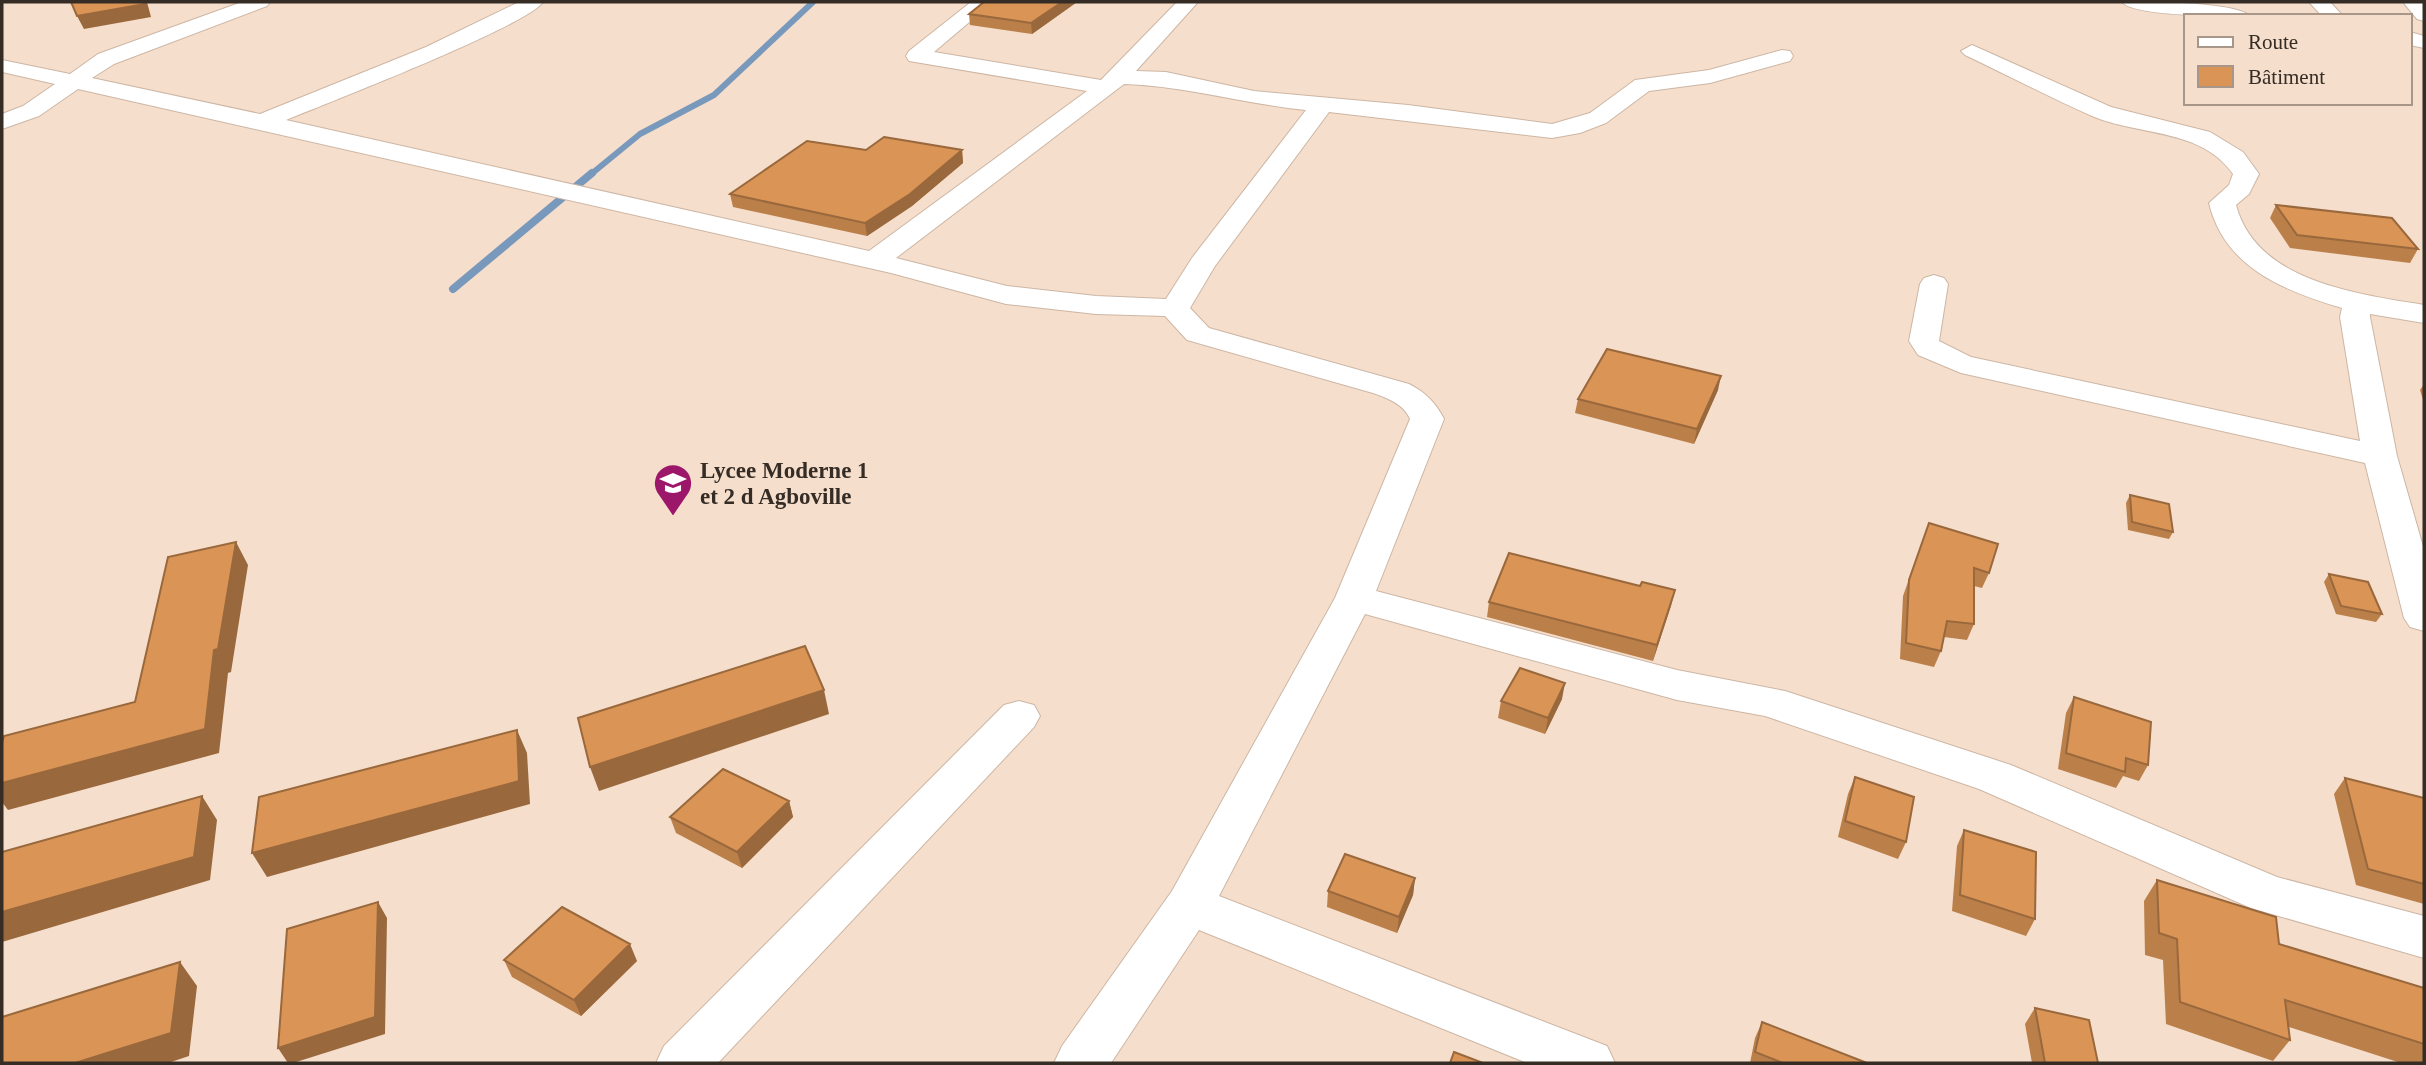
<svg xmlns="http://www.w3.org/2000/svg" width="2426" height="1065" font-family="'Times New Roman',serif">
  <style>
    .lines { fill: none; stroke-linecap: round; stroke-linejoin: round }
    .stream-far1 { stroke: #7898bc; stroke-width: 6 }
    .stream { stroke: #7898bc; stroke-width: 8 }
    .street-casing { stroke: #cdb6a4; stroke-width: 2 }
    .street { fill: #fff; fill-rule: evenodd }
    .wall { fill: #bb7f4a }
    .shaded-wall { fill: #99683c }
    .building { fill: #da9456; stroke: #99683c; stroke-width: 2 }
    .labels { text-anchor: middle; stroke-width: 7; stroke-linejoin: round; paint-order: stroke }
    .poi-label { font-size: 23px; font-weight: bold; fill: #352c25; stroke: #f5decb; text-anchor: start }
  </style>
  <rect width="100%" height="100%" fill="#f5decb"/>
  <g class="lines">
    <path class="stream-far1" d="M590,175L640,134L714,95L813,2"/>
    <path class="stream" d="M453,289L592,173"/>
    <g class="street-casing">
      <path id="street" d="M242,2H270L267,6L114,64L92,78L260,114L426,47L519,2H543C527,26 325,104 286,120L869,251L1087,91L909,61L906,56L909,51L971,2H993L934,52L1101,80L1177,2H1198L1136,71L1166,72L1254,91L1408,105L1552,124L1590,113L1635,80L1709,70L1782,50L1790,51L1793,56L1790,61L1710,83L1649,91L1606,123L1580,133L1552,138L1329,112L1215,266L1190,308L1209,328L1409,384C1425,392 1436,403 1444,419L1376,591L1677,670L1785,691L2011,765L2277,877L2424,916V958L2251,908L1979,789L1765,716L1677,700L1365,614L1219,896L1607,1046L1615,1063H1527L1199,930L1111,1063H1054L1062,1046L1172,891L1335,598L1410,419C1404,404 1387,398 1373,393L1187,340L1165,316L1096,314L1006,304L891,273L78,89L39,116L2,129V114L23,106L55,84L2,72V60L70,74L98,54ZM1124,84C1186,86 1245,104 1306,110L1192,258L1166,299L1096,296L1007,286L896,258Z
        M2122,2C2143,1 2238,2 2250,16C2228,16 2134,17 2122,2Z
        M2309,2H2330L2343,16H2322Z
        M2403,2H2423L2424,21L2417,19Z
        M2410,32L2424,36V48L2410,45Z
        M1972,45L2111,107L2210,132L2243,152L2259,174L2249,194L2236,205C2256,282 2358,294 2424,305V323L2370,314V317L2397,456L2424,550V631L2410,627L2404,618L2365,463L1961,373L1918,355L1909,341L1920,284L1924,278L1934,275L1944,278L1948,284L1939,341L1971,357L2360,441L2340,317L2342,308C2284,291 2224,267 2209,203L2229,185L2233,174C2201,128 2139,136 2092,116C2049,97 2007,75 1965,55L1961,51Z
        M1019,701L1034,705L1040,716L1034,727L718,1063H656L664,1046L1004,705Z"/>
    </g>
    <use href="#street" class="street"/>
  </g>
  <path class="wall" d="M984,2H1077L1032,34L970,25L969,14Z
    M866,150H962L963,163L912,206L867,236L733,207L730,194Z
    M2276,205L2418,249L2410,263L2290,248L2270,218Z
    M2424,384V403L2420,390Z
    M1718,390L1694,444L1575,413L1578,399Z
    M2130,495L2173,532L2169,539L2128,530L2126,503Z
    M1929,523L1989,573L1982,588L1974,586V624L1967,640L1944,637L1941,651L1934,667L1900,659L1903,596Z
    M2329,574L2382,614L2376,622L2336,614L2324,582Z
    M1640,586L1675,590L1653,661L1487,617L1489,602Z
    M2074,697L2148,765L2139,781L2123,776L2116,788L2058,769L2066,713Z
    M1562,699L1545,734L1498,718L1501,701Z
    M1855,777L1906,842L1898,859L1838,837L1848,794Z
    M2345,778L2424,798V904L2356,885L2334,794Z
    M789,801L793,817L742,868L676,833L670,817Z
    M1964,830L2035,919L2026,936L1952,911L1957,846Z
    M1415,878L1413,895L1397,933L1327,907L1328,891Z
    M2157,880L2279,944L2424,988V1063H2401L2289,1027L2290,1040L2273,1061L2166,1024L2163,960L2145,955L2144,901Z
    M504,960L637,961L581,1016L512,977Z
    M2035,1008L2098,1063H2032L2025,1024Z
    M1762,1022L1867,1063H1750L1755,1038Z"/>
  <path class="shaded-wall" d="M144,2H147L151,17L84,29L77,16Z
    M1062,2H1077L1032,34L1031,23Z
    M962,150L963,163L912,206L867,236L865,223Z
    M1721,376L1718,390L1694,444L1697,429Z
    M236,542L248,565L231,672L228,673L219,753L8,810L2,802V783L205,729L214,650Z
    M1675,590L1671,606L1653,661L1657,645Z
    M1565,683L1562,699L1545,734L1548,718Z
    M824,690L829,714L599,791L590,767Z
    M517,730L527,753L530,804L267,877L252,853Z
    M202,796L217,820L210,880L2,942V912Z
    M789,801L793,817L742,868L737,852Z
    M1415,878L1413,895L1397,933L1399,917Z
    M378,902L387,918L385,1034L293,1063H288L278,1048Z
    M630,944L637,961L581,1016L574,1000Z
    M180,962L197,986L189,1056L168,1063H75Z"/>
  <path class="building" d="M71,2H144L145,4L77,16Z
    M984,2H1062L1031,23L969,14Z
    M884,137L962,150L910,194L865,223L730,194L807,141L866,150Z
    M2276,205L2392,218L2418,249L2297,235Z
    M1607,349L1721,376L1697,429L1578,399Z
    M2130,495L2169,504L2173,532L2132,522Z
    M1929,523L1998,544L1989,573L1974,568V624L1947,621L1941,651L1906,643L1909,580Z
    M236,542L218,649L214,650L205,729L2,783V743L4,736L135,702L168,557Z
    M1509,553L1640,586L1642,582L1675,590L1657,645L1489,602Z
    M2329,574L2368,582L2382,614L2341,606Z
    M805,646L824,690L590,767L578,718Z
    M1520,668L1565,683L1548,718L1501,701Z
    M2074,697L2151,722L2148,765L2126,758L2125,772L2066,753Z
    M517,730L519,781L252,853L259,797Z
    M723,769L789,801L737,852L670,817Z
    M1855,777L1914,797L1906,842L1845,821Z
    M2345,778L2424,798V884L2368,869Z
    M202,796L194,857L2,912V852Z
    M1964,830L2036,852L2035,919L1960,895Z
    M1345,854L1415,878L1399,917L1328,891Z
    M2157,880L2276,917L2279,944L2424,988V1044L2285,1000L2290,1040L2180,1002L2177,939L2159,933Z
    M378,902L375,1017L278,1048L287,929Z
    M562,907L630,944L574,1000L504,960Z
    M180,962L171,1033L75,1063H2V1017Z
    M2035,1008L2089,1020L2098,1063H2045Z
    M1762,1022L1867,1063H1783L1755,1052Z
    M1454,1052L1483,1063H1450Z"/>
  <defs>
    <g id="school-pin" transform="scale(2.0125)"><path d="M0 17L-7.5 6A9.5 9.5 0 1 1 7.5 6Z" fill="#9c176a" stroke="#f5decb"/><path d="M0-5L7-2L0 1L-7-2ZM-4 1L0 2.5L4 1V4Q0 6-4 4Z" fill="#fff"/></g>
  </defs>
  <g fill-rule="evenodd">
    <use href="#school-pin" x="673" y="483"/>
  </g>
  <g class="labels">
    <g class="poi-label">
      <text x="700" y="478">Lycee Moderne 1<tspan x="700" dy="26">et 2 d Agboville</tspan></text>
    </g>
  </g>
  <rect width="2426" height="1065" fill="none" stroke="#352c25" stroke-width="7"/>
  <rect x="2184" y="14" width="228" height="91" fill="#f5decb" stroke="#a89789" stroke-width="2"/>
  <rect x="2198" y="37" width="35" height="10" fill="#ffffff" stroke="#a89789" stroke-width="2"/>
  <text x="2248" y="49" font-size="21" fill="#352c25">Route</text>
  <rect x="2198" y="66" width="35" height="21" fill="#da9456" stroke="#a89789" stroke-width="2"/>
  <text x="2248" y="84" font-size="21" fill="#352c25">Bâtiment</text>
</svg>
